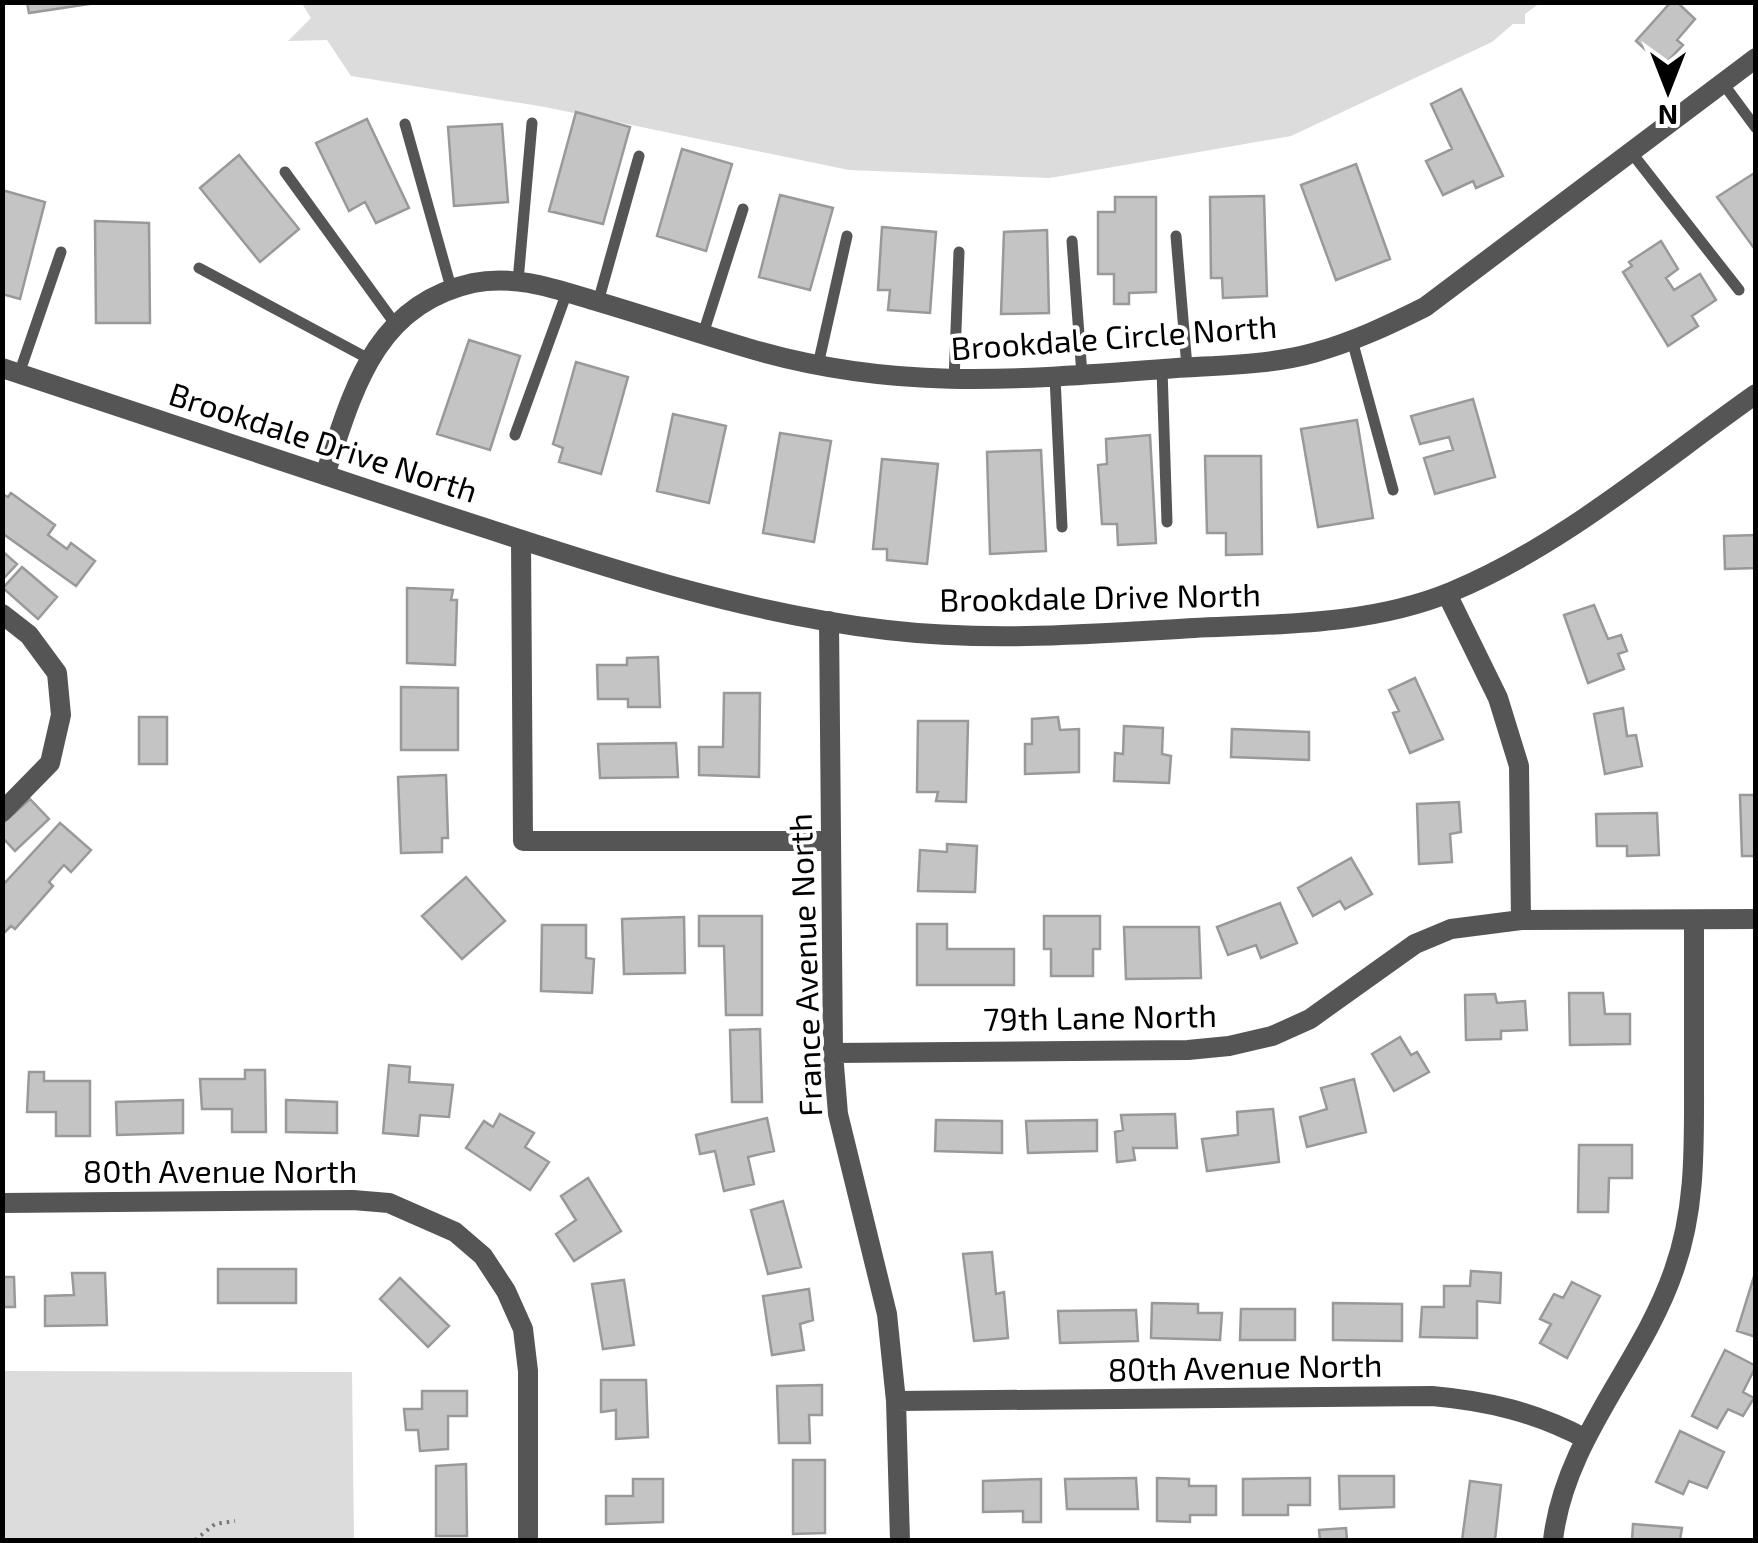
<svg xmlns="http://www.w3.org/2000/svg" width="1758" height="1543" font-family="'Exo 2',sans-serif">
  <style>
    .green { fill: #dcdcdc }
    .building { fill: #c4c4c4; stroke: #999; stroke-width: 2.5 }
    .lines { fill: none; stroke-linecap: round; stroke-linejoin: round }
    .path { stroke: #777; stroke-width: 4; stroke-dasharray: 2.5 5; stroke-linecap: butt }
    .service { stroke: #555; stroke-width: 11 }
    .minor { stroke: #555; stroke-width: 20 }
    .tertiary { stroke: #555; stroke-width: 20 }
    .labels { text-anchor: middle; stroke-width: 8; stroke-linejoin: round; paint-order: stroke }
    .street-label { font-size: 32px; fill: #000; stroke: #fff }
  </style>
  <rect width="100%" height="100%" fill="#fff"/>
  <path class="green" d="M301,2L1540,3L1525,14V24H1513L1492,42L1291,136L1050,178L849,170L545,107L351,76L327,40L288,41L311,18Z
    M3,1371L352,1372L354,1540H3Z"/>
  <path class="building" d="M27,2H88L89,4L29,13Z
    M1671,2H1677L1695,19L1677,40L1683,45L1663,66L1636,41Z
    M1461,89L1503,176L1476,188L1473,181L1443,195L1426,161L1452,149L1431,104Z
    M576,112L630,127L603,224L549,211Z
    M367,119L409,208L376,223L365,202L349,211L316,143Z
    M502,124L508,202L454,206L448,127Z
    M682,149L732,164L706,251L657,236Z
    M239,155L299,229L260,262L200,188Z
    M1356,164L1390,259L1336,280L1301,185Z
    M1756,172V251L1717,197Z
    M2,190L45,202L20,299L2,294Z
    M780,195L833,208L810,290L759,277Z
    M1264,196L1267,296L1223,298L1222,278H1211L1210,197Z
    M1115,197H1156V292L1129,293V304H1114V274H1098V212H1115Z
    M95,221L149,223L150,323H96Z
    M882,227L936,232L930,313L888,310L890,290H878Z
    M1047,230L1049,313L1001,314L1004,232Z
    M1661,241L1678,269L1666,278L1674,290L1700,274L1716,300L1692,316L1698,326L1668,346L1623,272L1632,266L1629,262Z
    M469,340L520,356L490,450L437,434Z
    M576,362L628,377L601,474L559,462L563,448L553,444Z
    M1473,399L1495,477L1435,494L1424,458L1453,450L1449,437L1420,444L1411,416Z
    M673,414L726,426L709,503L657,491Z
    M1357,420L1373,518L1318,527L1301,429Z
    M780,433L831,441L814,542L763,533Z
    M1150,435L1156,543L1118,545L1117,524H1102L1098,465L1107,464L1106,439Z
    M1041,450L1046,551L990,554L987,452Z
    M1205,456H1261L1262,554L1226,555V533H1207Z
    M882,459L938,464L927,564L887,560V549H873Z
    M11,493L55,525L48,535L67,549L71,543L95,561L76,586L2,533V494L8,497Z
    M1756,535V568L1725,569L1724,536Z
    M2,551L17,564L2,580Z
    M22,567L57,597L38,619L3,588Z
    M407,588L453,590L451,600H457L455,665L407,663Z
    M1594,605L1608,639L1621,635L1627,651L1618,654L1624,669L1588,683L1564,615Z
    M658,657L660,707H628V699H598L597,665H627V658Z
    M1415,678L1443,739L1410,753L1393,713L1399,711L1389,690Z
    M401,687L458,688V750H401Z
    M724,693H760L759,777L699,775V747H723Z
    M1623,708L1627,736L1636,735L1642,766L1605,774L1594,714Z
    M139,717H167V764H139Z
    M1058,717L1060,730L1079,729V772L1025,774V744H1032V719Z
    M918,721H968L966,802L936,801L938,792H917Z
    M1124,726L1163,728L1162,754L1171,756L1169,783L1114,781L1115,753L1123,754Z
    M1232,729L1309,732V760L1231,757Z
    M676,743L678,777L600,778L598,744Z
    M446,775L448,838H442V852L401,853L398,777Z
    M1740,795H1756V856H1742Z
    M30,799L49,819L15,851L2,837V824Z
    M1459,802L1461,832L1450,834L1452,862L1419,864L1417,804Z
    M1657,813L1659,855L1627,856V846H1597L1596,814Z
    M60,823L91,850L71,872L64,865L49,882L53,886L15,929L11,926L2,935V886Z
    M947,844L977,846L975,892L918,891L920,850L947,852Z
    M1351,858L1372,894L1345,909L1340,901L1313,916L1298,888Z
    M466,877L505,921L462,959L422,916Z
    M1280,903L1297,943L1261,958L1256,945L1228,955L1217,927Z
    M699,916H762V1015H726L724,946H699Z
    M1044,916H1100V949H1093V976H1051V949H1044Z
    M684,917L685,973L624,974L622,919Z
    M917,924H947V949H1014V985H917Z
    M542,925H586V958L594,959L592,993L541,991Z
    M1124,927H1199L1201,978L1126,979Z
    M1569,993H1603L1605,1014H1630V1044L1570,1045Z
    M1495,994L1497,1003L1525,1001L1527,1030L1501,1031V1039L1466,1040L1465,995Z
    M760,1029L762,1102H732L730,1030Z
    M1400,1037L1411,1055L1417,1052L1429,1072L1394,1091L1372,1054Z
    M389,1065L410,1067L409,1082L453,1085L449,1117L420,1115L418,1136L383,1133Z
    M245,1070H265L266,1132H232V1109H202L200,1079H245Z
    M29,1072H44V1081H90V1136H56V1112H27Z
    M1354,1079L1366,1132L1307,1147L1300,1117L1327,1109L1321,1088Z
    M183,1100V1133L117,1135L116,1102Z
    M286,1100L337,1102V1133L286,1132Z
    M1273,1109L1279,1162L1207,1171L1202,1139L1238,1135L1237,1112Z
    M500,1114L534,1133L525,1147L549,1162L530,1190L466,1148L484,1121L493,1127Z
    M1175,1114L1177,1148H1133L1135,1160L1117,1162L1115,1132L1123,1130L1121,1115Z
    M767,1118L774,1151L748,1157L754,1184L724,1191L715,1151L700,1154L696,1135Z
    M936,1120L1002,1121V1153L935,1151Z
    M1097,1120V1151L1028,1153L1026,1121Z
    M1579,1145H1632V1178H1609L1608,1212H1578Z
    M588,1178L621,1231L574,1261L556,1234L576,1220L561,1196Z
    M783,1201L801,1267L768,1274L751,1210Z
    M992,1252L996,1294L1004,1292L1008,1338L974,1341L963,1254Z
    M218,1269H296V1303H218Z
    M1756,1270V1337L1737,1331Z
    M1471,1271L1501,1273L1500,1303L1477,1301V1338L1420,1337L1422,1307H1444V1286H1470Z
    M72,1273H105L107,1325L45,1326V1296L74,1295Z
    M2,1277H14L15,1307H2Z
    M400,1278L449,1326L428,1347L380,1299Z
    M624,1280L634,1345L603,1349L592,1284Z
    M1572,1282L1600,1296L1567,1358L1540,1343L1551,1324L1540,1319L1554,1294L1563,1298Z
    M809,1289L813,1320L800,1324L804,1350L772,1355L763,1296Z
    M1152,1303L1198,1304V1313H1222L1220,1340L1151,1338Z
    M1333,1303L1402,1304V1341L1333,1340Z
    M1241,1309H1295V1340H1240Z
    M1136,1310L1138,1341L1060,1343L1058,1311Z
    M1725,1350L1756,1366L1743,1392L1754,1398L1743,1416L1728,1409L1717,1428L1692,1416Z
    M601,1380H646L648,1437L616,1439V1410L601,1412Z
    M822,1385V1415H809L810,1443H779L777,1386Z
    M422,1391H467V1416H448V1449L420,1451L418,1430H406L404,1409H422Z
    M1680,1431L1724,1452L1707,1488L1689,1481L1683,1494L1656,1482Z
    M793,1460H825V1533L793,1534Z
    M466,1464L467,1536H436V1466Z
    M1339,1476H1394V1507L1340,1509Z
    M1136,1478L1138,1509H1067L1065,1479Z
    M1157,1478L1189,1479V1486H1216V1515H1190V1522L1157,1521Z
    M1310,1478V1505H1288V1515H1243V1479Z
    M633,1479H663V1522L606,1524V1496H633Z
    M1041,1479V1522H1023V1511L983,1512V1481Z
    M1470,1481L1501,1485L1495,1540H1462Z
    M1633,1524L1682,1528L1680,1540H1632Z
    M1346,1528L1347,1540H1320L1319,1530Z"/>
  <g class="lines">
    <path class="path" d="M195,1540L215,1524L235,1521"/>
    <path class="service" d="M1722,82L1756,128
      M405,124L452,291
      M1631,152L1739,290
      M285,172L396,325
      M1176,236L1187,367
      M1072,241L1082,375
      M199,268L369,359
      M518,281L532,123
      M598,302L639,156
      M703,334L743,209
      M1352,340L1393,490
      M818,365L847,236
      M1162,369L1167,522
      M19,374L61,252
      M1055,377L1062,527
      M954,381L959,252
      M515,435L567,292"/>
    <path class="minor" d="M325,475C353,391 374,305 473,283C517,274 558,290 599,302C650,317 700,334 751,349C894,391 1017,380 1163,369C1213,365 1266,366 1313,353C1353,342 1389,325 1425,307L1756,58
      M521,540L523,841H831
      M1447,594L1498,698L1519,766L1521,920
      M2,614L29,635L57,673L61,715L50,763L2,812
      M829,621L833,1053L838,1114L887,1314L896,1401L900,1540
      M833,1053L1188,1050L1229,1046L1272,1036L1310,1019L1415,944L1451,929L1521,920L1756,919
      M2,1203L353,1200L389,1203L455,1232L483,1256L506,1291L523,1329L528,1371V1540
      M896,1401L1432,1396C1488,1401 1535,1412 1586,1439
      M1553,1540C1565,1438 1642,1364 1674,1270C1696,1209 1694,1145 1694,1081C1694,1027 1694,973 1694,920"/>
    <path class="tertiary" d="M2,368C150,417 298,466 445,515C590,562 734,612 887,630C989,642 1091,634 1194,628C1280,624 1371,625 1451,592C1562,546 1658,463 1756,394"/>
  </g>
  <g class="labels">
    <g class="street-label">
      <text transform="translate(1114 338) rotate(-4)" y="11">Brookdale Circle North</text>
      <text transform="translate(323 443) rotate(18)" y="11">Brookdale Drive North</text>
      <text transform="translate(1100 598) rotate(-1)" y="11">Brookdale Drive North</text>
      <text transform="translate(806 965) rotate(-92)" y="11">France Avenue North</text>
      <text transform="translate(1100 1018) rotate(-1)" y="11">79th Lane North</text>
      <text x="220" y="1183">80th Avenue North</text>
      <text transform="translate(1245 1368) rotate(-1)" y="11">80th Avenue North</text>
    </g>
  </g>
  <rect width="1758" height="1543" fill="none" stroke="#000000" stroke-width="10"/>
  <g transform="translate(1668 90) rotate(180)" stroke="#ffffff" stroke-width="8" paint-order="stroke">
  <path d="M0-8L18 38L0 25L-18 38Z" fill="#000000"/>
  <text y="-15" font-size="28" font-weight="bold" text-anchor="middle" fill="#000000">N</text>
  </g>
</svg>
